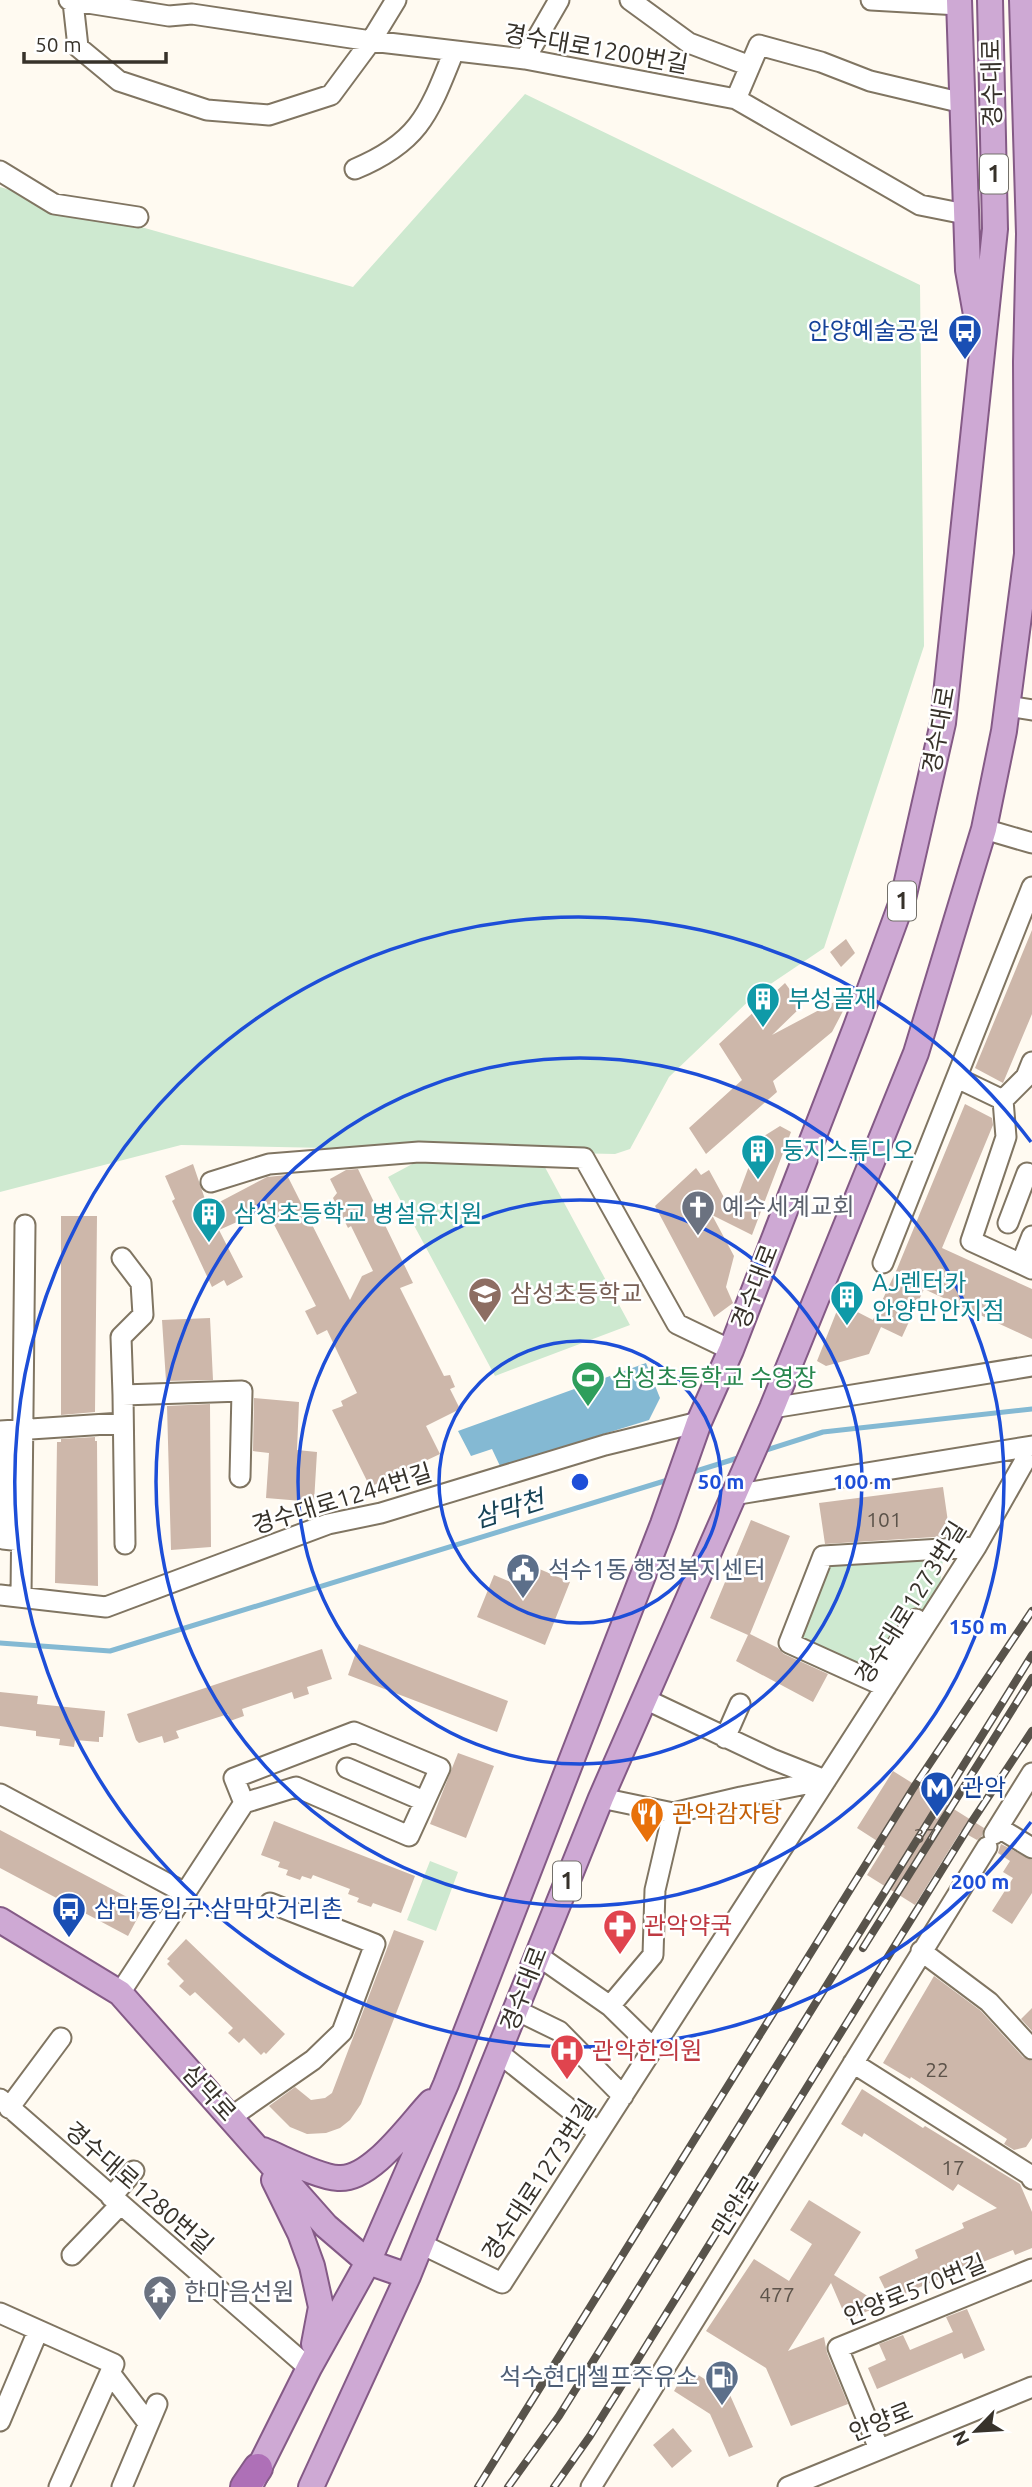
<svg xmlns="http://www.w3.org/2000/svg" width="1032" height="2487" font-family="Ubuntu,'Noto Sans KR',sans-serif">
  <style>
    .green { fill: #cee9d0 }
    .water { fill: #84b9d3 }
    .lines { fill: none; stroke-linecap: round; stroke-linejoin: round }
    .stream { stroke: #84b9d3; stroke-width: 5 }
    .building { fill: #cdb7aa }
    .minor-casing { stroke: #807562; stroke-width: 23 }
    .major-casing { stroke: #845a86; stroke-width: 28 }
    .highway-casing { stroke: #845a86; stroke-width: 32 }
    .minor { stroke: #fff; stroke-width: 19 }
    .major { stroke: #cea9d4; stroke-width: 24 }
    .highway { stroke: #ae70b7; stroke-width: 28 }
    .rail-casing { stroke: #58534b; stroke-width: 8 }
    .rail { stroke: #fff; stroke-width: 5; stroke-dasharray: 16; stroke-linecap: butt }
    .ring { fill: none; stroke: #1d4ed8; stroke-width: 3.5 }
    .labels { text-anchor: middle; stroke-width: 5; stroke-linejoin: round; paint-order: stroke }
    .number-label { font-size: 21px; fill: #5c534a }
    .shield { fill: #fff; stroke: #73706a; stroke-width: 2 }
    .shield-label { font-size: 23px; font-weight: bold; fill: #37322a }
    .street-label { font-size: 24px; fill: #37322a; stroke: #fff }
    .transit-label { font-size: 24px; fill: #164399; stroke: #fff; text-anchor: start }
    .culture-label { font-size: 24px; fill: #0d838f; stroke: #fff; text-anchor: start }
    .worship-label { font-size: 24px; fill: #5b616d; stroke: #fff; text-anchor: start }
    .education-label { font-size: 24px; fill: #785e54; stroke: #fff; text-anchor: start }
    .leisure-label { font-size: 24px; fill: #27864d; stroke: #fff; text-anchor: start }
    .service-label { font-size: 24px; fill: #4e5e75; stroke: #fff; text-anchor: start }
    .food-label { font-size: 24px; fill: #c56008; stroke: #fff; text-anchor: start }
    .health-label { font-size: 24px; fill: #be3a42; stroke: #fff; text-anchor: start }
    .water-label { font-size: 26px; font-style: italic; fill: #184457; stroke: #fff }
    .centre { fill: #1d4ed8; stroke: #fff; stroke-width: 3.5 }
    .ring-label { font-size: 21px; text-anchor: middle; font-weight: bold; fill: #1d4ed8; stroke: #fff; stroke-width: 5; stroke-linejoin: round; paint-order: stroke }
  </style>
  <rect width="100%" height="100%" fill="#fffaf1"/>
  <path class="green" d="M525,94L920,285L924,646L824,948L757,993L669,1077L630,1149L615,1154L181,1145L0,1192V187L353,287Z
    M431,1154L540,1158L630,1325L495,1376L388,1177Z
    M944,1551L940,1585L871,1680L789,1643L823,1556Z
    M430,1861L458,1872L436,1931L407,1920Z"/>
  <path class="water" d="M646,1363L660,1398L649,1420L500,1466L492,1449L471,1456L458,1431Z"/>
  <g class="lines">
    <path class="stream" d="M760,1452L823,1432L1032,1409
      M690,1473L741,1457
      M0,1643L110,1651L671,1479"/>
  </g>
  <path class="building" d="M1032,930V1014L1003,1083L975,1068Z
    M846,939L855,953L841,967L830,952Z
    M785,983L802,1006L772,1035L853,992L832,1032L773,1081L777,1092L706,1154L689,1128L742,1080L719,1044Z
    M965,1104L992,1118L993,1125L942,1248L1032,1289V1339L924,1289L902,1337L881,1327L869,1354L826,1366L817,1361L840,1303L873,1320L897,1269Z
    M780,1126L791,1132L752,1235L712,1215L734,1256L726,1287L733,1303L714,1317L655,1206L696,1168L701,1175L709,1170L732,1212L759,1139Z
    M193,1164L208,1208L267,1177L287,1175L350,1300L362,1276L373,1271L351,1226L348,1228L333,1198L337,1193L330,1179L346,1170L358,1169L413,1283L400,1288L444,1376L450,1375L455,1387L450,1389L460,1409L426,1426L440,1454L370,1487L332,1410L343,1406L341,1401L357,1393L327,1330L317,1335L305,1311L316,1306L266,1209L219,1230L243,1277L227,1286L224,1280L212,1287L172,1201L175,1199L165,1176Z
    M61,1216H97L95,1412L61,1415Z
    M210,1318L213,1380L166,1381L162,1320Z
    M254,1398L299,1402L297,1450L317,1452L314,1502L266,1498L269,1453L253,1451Z
    M210,1404L211,1547L171,1550L167,1406Z
    M95,1437V1441H97L98,1586L55,1583L57,1442H61V1439Z
    M943,1487L950,1536L825,1544L819,1503Z
    M751,1520L790,1536L750,1634L778,1648L784,1654L828,1674L813,1702L736,1661L748,1635L710,1618Z
    M537,1568L570,1582L545,1645L477,1617L494,1575L513,1583L518,1571L533,1577Z
    M359,1644L508,1701L497,1732L348,1675Z
    M322,1649L332,1679L307,1687L309,1694L294,1699L292,1692L242,1709L244,1716L230,1721L228,1714L176,1731L179,1738L164,1743L162,1736L139,1743L136,1740L127,1714Z
    M0,1692L38,1696L37,1704L105,1711L103,1737H99V1742L75,1740L74,1747L59,1745L60,1739L36,1736V1731L0,1726Z
    M458,1753L494,1766L466,1838L430,1824Z
    M893,1771L984,1828L982,1836L977,1840L961,1831L915,1905L867,1875L885,1846L857,1828Z
    M274,1821L415,1876L401,1913L373,1903L371,1907L357,1902L359,1898L348,1894L350,1889L313,1875L311,1879L302,1876L300,1880L286,1875L288,1870L278,1867L280,1862L261,1855Z
    M0,1830L144,1906L128,1936L0,1868Z
    M1001,1844L1032,1860V1893L1012,1924L992,1911L1013,1878L1003,1872L1010,1861L998,1853Z
    M394,1930L424,1941L361,2104L350,2120L340,2128L326,2133L307,2134L290,2127L269,2106L295,2087L311,2100L325,2098L332,2093Z
    M186,1939L285,2034L266,2054L264,2052L261,2055L244,2038L239,2043L228,2033L233,2028L195,1992L190,1996L179,1986L184,1981L167,1964L170,1961L167,1959Z
    M934,1976L981,2011L1023,2057L1032,2061V2138L1026,2147L1014,2150L1004,2144L1007,2139L911,2077L910,2079L883,2063Z
    M1032,2008V2031L1021,2019Z
    M862,2089L923,2128L925,2126L1020,2184L1032,2212V2248L1015,2255L1013,2250L915,2289L891,2301L879,2277L918,2258L915,2250L964,2228L962,2223L997,2208L958,2184L953,2191L864,2133L862,2137L841,2124Z
    M809,2200L861,2232L834,2275L882,2305L847,2320L831,2283L788,2351L824,2337L827,2353L848,2404L791,2426L766,2368L706,2331L754,2259L789,2281L812,2244L790,2230Z
    M967,2309L985,2350L964,2359L962,2353L877,2389L868,2368L886,2360L879,2344L903,2335L910,2350L953,2332L946,2317Z
    M687,2368L730,2395L753,2447L729,2457L710,2414L674,2391Z
    M673,2428L692,2451L672,2468L653,2445Z"/>
  <g class="lines">
    <g class="minor-casing">
      <path id="minor" d="M69,0L169,16L192,14L371,41L525,59L736,99L920,205L965,214
        M630,0L689,43L750,66
        M871,0L959,5
        M73,2L78,47L119,81L207,110L269,115L331,95L371,41L396,0
        M525,59L559,0
        M736,99L759,45L821,62L870,81L963,103
        M355,169C420,142 429,113 454,51
        M0,171L54,204L138,217
        M1008,706L1032,710
        M984,829L1032,843
        M1032,1062L1026,1077L1003,1100L1006,1137L971,1241L1032,1269
        M957,1078L1003,1100
        M211,1182L269,1164L419,1152L584,1158L677,1324L731,1350
        M1008,1223L1027,1173
        M122,1258L141,1283L143,1315L121,1337L123,1395
        M883,1263L1032,887
        M1021,1264L1032,1236
        M772,1408L1032,1366
        M0,1431L122,1423
        M733,1495L1032,1446
        M21,1541L3,1539L5,1448L22,1449
        M125,1544L123,1395L242,1391L240,1477
        M0,1595L106,1607L328,1524L381,1513L605,1445L699,1422
        M21,1596L25,1225
        M871,1680L916,1619
        M886,1687L789,1643L823,1556L976,1547
        M645,1699L772,1759L825,1780
        M725,1738L740,1704
        M347,1768L424,1801
        M0,1794L185,1893
        M601,1798L673,1813L741,1797L826,1780
        M999,1828L1032,1848
        M994,1834L1032,1773
        M921,1951L989,2002L1032,2049
        M537,1955L610,2006L653,2048
        M120,1993L244,1803L234,1778L354,1732L440,1768L409,1836L296,1787L244,1803
        M610,2006L653,1955L655,1890L673,1813
        M516,2010L559,2031L623,2096
        M499,2053L598,2132
        M853,2063L1030,2175L1032,2179
        M0,2099L309,2368
        M9,2108L61,2038
        M231,2117L313,2060L342,2032L375,1944L270,1903
        M111,2197L134,2171
        M421,2244L502,2283L976,1547L1032,1448
        M72,2255L120,2205
        M0,2313L114,2364L59,2487
        M110,2373L148,2423
        M0,2421L38,2331
        M879,2449L838,2348L1032,2269
        M122,2487L157,2404
        M591,2487L987,1847
        M788,2487L1032,2387"/>
    </g>
    <g class="major-casing">
      <path id="major" d="M959,0L968,270L977,320
        M0,1920L120,1993L326,2226L368,2262L408,2276
        M263,2150C283,2158 318,2177 338,2178C371,2181 410,2124 431,2102
        M274,2180L300,2233L312,2266L321,2307L314,2344
        M250,2486L309,2368L368,2262L446,2084L663,1524L699,1422L731,1350L856,1027L903,899L943,723L995,229L990,0
        M311,2487L408,2276L601,1798L772,1408L916,1053L984,829L1004,731L1027,554L1026,362L1029,234L1022,0"/>
    </g>
    <g class="highway-casing">
      <path id="highway" d="M245,2487L258,2468"/>
    </g>
    <use href="#minor" class="minor"/>
    <use href="#major" class="major"/>
    <use href="#highway" class="highway"/>
    <g class="rail-casing">
      <path id="rail" d="M863,1948L1032,1678
        M478,2487L914,1787L1032,1611
        M508,2487L559,2416L1032,1655
        M554,2487L590,2436L635,2364L971,1823L1032,1731"/>
    </g>
    <use href="#rail" class="rail"/>
  </g>
  <g class="ring">
    <circle cx="580" cy="1482" r="141"/>
    <circle cx="580" cy="1482" r="282"/>
    <circle cx="580" cy="1482" r="424"/>
    <path d="M1031 1822A565 565 0 1 1 1031 1142"/>
  </g>
  <defs>
    <g id="bus-pin" transform="scale(1.75)"><path d="M0 17L-7.5 6A9.5 9.5 0 1 1 7.5 6Z" fill="#1a4fb4" stroke="#fff"/><path d="M-5-6H5V4H4V6H2V4H-2V6H-4V4H-5ZM-3.5-4V0h7V-4ZM-3.5 1.2v1.5H-2V1.2ZM2 1.2v1.5H3.5V1.2Z" fill="#fff"/></g>
    <g id="building-pin" transform="scale(1.75)"><path d="M0 17L-7.5 6A9.5 9.5 0 1 1 7.5 6Z" fill="#0f9aa8" stroke="#fff"/><path d="M-4-6H4V6H1V3H-1V6H-4ZM-2.5-4.3h1.7v1.8h-1.7ZM.8-4.3h1.7v1.8H.8ZM-2.5-1h1.7V.8h-1.7ZM.8-1h1.7V.8H.8Z" fill="#fff"/></g>
    <g id="church-pin" transform="scale(1.75)"><path d="M0 17L-7.5 6A9.5 9.5 0 1 1 7.5 6Z" fill="#6b7280" stroke="#fff"/><path d="M-1.2-6h2.4v3.5h3.3v2.4h-3.3V6h-2.4V-.1h-3.3v-2.4h3.3Z" fill="#fff"/></g>
    <g id="school-pin" transform="scale(1.75)"><path d="M0 17L-7.5 6A9.5 9.5 0 1 1 7.5 6Z" fill="#8d6e63" stroke="#fff"/><path d="M0-5L7-2L0 1L-7-2ZM-4 1L0 2.5L4 1V4Q0 6-4 4Z" fill="#fff"/></g>
    <g id="stadium-pin" transform="scale(1.75)"><path d="M0 17L-7.5 6A9.5 9.5 0 1 1 7.5 6Z" fill="#2e9e5b" stroke="#fff"/><path d="M0-5a6.5 5 0 1 0 0 10a6.5 5 0 1 0 0-10ZM-3.5-1.8h7v3.6h-7Z" fill="#fff"/></g>
    <g id="civic-pin" transform="scale(1.75)"><path d="M0 17L-7.5 6A9.5 9.5 0 1 1 7.5 6Z" fill="#5c6f8a" stroke="#fff"/><path d="M-.6-6.5H3V-4.5H.6V-3L4-1V1h2V6H-6V1h2V-1L-.6-3ZM-1.2 2.5V6h2.4V2.5Z" fill="#fff"/></g>
    <g id="metro-pin" transform="scale(1.75)"><path d="M0 17L-7.5 6A9.5 9.5 0 1 1 7.5 6Z" fill="#1a4fb4" stroke="#fff"/><path d="M-5.5 5V-5H-3L0 0L3-5H5.5V5H3V-.5L0 4L-3-.5V5Z" fill="#fff"/></g>
    <g id="restaurant-pin" transform="scale(1.75)"><path d="M0 17L-7.5 6A9.5 9.5 0 1 1 7.5 6Z" fill="#e8710a" stroke="#fff"/><path d="M-5-6h1v4h1v-4h1v4h1v-4h1v5L-1.5 .5V6h-2V.5L-5-1ZM5-6V6H3V1.5H1.5Q1.5-4 5-6Z" fill="#fff"/></g>
    <g id="pharmacy-pin" transform="scale(1.75)"><path d="M0 17L-7.5 6A9.5 9.5 0 1 1 7.5 6Z" fill="#e0444e" stroke="#fff"/><path d="M-2-6h4v4h4v4h-4v4h-4v-4h-4v-4h4Z" fill="#fff"/></g>
    <g id="hospital-pin" transform="scale(1.75)"><path d="M0 17L-7.5 6A9.5 9.5 0 1 1 7.5 6Z" fill="#e0444e" stroke="#fff"/><path d="M-5-5h3v3.5h4V-5h3V5h-3V1.5h-4V5h-3Z" fill="#fff"/></g>
    <g id="temple-pin" transform="scale(1.75)"><path d="M0 17L-7.5 6A9.5 9.5 0 1 1 7.5 6Z" fill="#6b7280" stroke="#fff"/><path d="M0-6L5-2H3V0L6.5 2.5H4V6H1.5V3h-3V6H-4V2.5H-6.5L-3 0V-2H-5Z" fill="#fff"/></g>
    <g id="fuel-pin" transform="scale(1.75)"><path d="M0 17L-7.5 6A9.5 9.5 0 1 1 7.5 6Z" fill="#5c6f8a" stroke="#fff"/><path d="M-5.5-6h7V0h2V4h1.3V-2.5L3-4.5l.8-.8L6-3V5H2.5V1h-1V6h-7ZM-4.2-4.7v3.2H.2V-4.7Z" fill="#fff"/></g>
  </defs>
  <g fill-rule="evenodd">
    <use href="#bus-pin" x="965" y="331"/>
    <use href="#building-pin" x="763" y="999"/>
    <use href="#building-pin" x="758" y="1151"/>
    <use href="#church-pin" x="698" y="1207"/>
    <use href="#building-pin" x="209" y="1214"/>
    <use href="#school-pin" x="485" y="1294"/>
    <use href="#building-pin" x="847" y="1297"/>
    <use href="#stadium-pin" x="588" y="1378"/>
    <use href="#civic-pin" x="523" y="1570"/>
    <use href="#metro-pin" x="937" y="1788"/>
    <use href="#restaurant-pin" x="647" y="1814"/>
    <use href="#bus-pin" x="69" y="1909"/>
    <use href="#pharmacy-pin" x="620" y="1926"/>
    <use href="#hospital-pin" x="567" y="2051"/>
    <use href="#temple-pin" x="160" y="2292"/>
    <use href="#fuel-pin" x="722" y="2377"/>
  </g>
  <g class="labels">
    <g class="number-label">
      <text x="884" y="1527">101</text>
      <text x="925" y="1843">37</text>
      <text x="937" y="2077">22</text>
      <text x="953" y="2175">17</text>
      <text x="777" y="2302">477</text>
    </g>
    <g class="shield">
      <rect x="980" y="154.5" width="28" height="39" rx="5"/>
      <rect x="888" y="881.5" width="28" height="39" rx="5"/>
      <rect x="553" y="1861.5" width="28" height="39" rx="5"/>
    </g>
    <g class="shield-label">
      <text x="994" y="182">1</text>
      <text x="902" y="909">1</text>
      <text x="567" y="1889">1</text>
    </g>
    <g class="street-label">
      <text transform="translate(596 49) rotate(10)" y="8">경수대로1200번길</text>
      <text transform="translate(992 83) rotate(-91)" y="8">경수대로</text>
      <text transform="translate(939 730) rotate(-80)" y="8">경수대로</text>
      <text transform="translate(755 1287) rotate(-69)" y="8">경수대로</text>
      <text transform="translate(342 1499) rotate(-17)" y="8">경수대로1244번길</text>
      <text transform="translate(911 1603) rotate(-58)" y="8">경수대로1273번길</text>
      <text transform="translate(524 1989) rotate(-69)" y="8">경수대로</text>
      <text transform="translate(209 2093) rotate(48)" y="8">삼막로</text>
      <text transform="translate(539 2180) rotate(-57)" y="8">경수대로1273번길</text>
      <text transform="translate(139 2188) rotate(41)" y="8">경수대로1280번길</text>
      <text transform="translate(736 2206) rotate(-58)" y="8">만안로</text>
      <text transform="translate(915 2290) rotate(-22)" y="8">안양로570번길</text>
      <text transform="translate(881 2422) rotate(-22)" y="8">안양로</text>
    </g>
    <g class="transit-label">
      <text x="940" y="339" text-anchor="end">안양예술공원</text>
      <text x="962" y="1796">관악</text>
      <text x="94" y="1917">삼막동입구.삼막맛거리촌</text>
    </g>
    <g class="culture-label">
      <text x="788" y="1007">부성골재</text>
      <text x="782" y="1159">둥지스튜디오</text>
      <text x="234" y="1222">삼성초등학교 병설유치원</text>
      <text x="872" y="1291">AJ렌터카<tspan x="872" dy="28">안양만안지점</tspan></text>
    </g>
    <g class="worship-label">
      <text x="722" y="1215">예수세계교회</text>
      <text x="184" y="2300">한마음선원</text>
    </g>
    <g class="education-label">
      <text x="510" y="1302">삼성초등학교</text>
    </g>
    <g class="leisure-label">
      <text x="612" y="1386">삼성초등학교 수영장</text>
    </g>
    <g class="service-label">
      <text x="548" y="1578">석수1동 행정복지센터</text>
      <text x="698" y="2385" text-anchor="end">석수현대셀프주유소</text>
    </g>
    <g class="food-label">
      <text x="672" y="1822">관악감자탕</text>
    </g>
    <g class="health-label">
      <text x="644" y="1934">관악약국</text>
      <text x="592" y="2059">관악한의원</text>
    </g>
    <g class="water-label">
      <text transform="translate(509 1509) rotate(-17)" y="9">삼막천</text>
    </g>
  </g>
  <circle cx="580" cy="1482" r="10" class="centre"/>
  <g class="ring-label">
    <text x="721" y="1489">50 m</text>
    <text x="862" y="1489">100 m</text>
    <text x="978" y="1634">150 m</text>
    <text x="980" y="1889">200 m</text>
  </g>
  <g transform="translate(976 2431) rotate(245)" stroke="#ffffff" stroke-width="5" paint-order="stroke">
  <path d="M0-5L12 26L0 18L-12 26Z" fill="#37322a"/>
  <text y="-10" font-size="19" font-weight="bold" text-anchor="middle" fill="#37322a">N</text>
  </g>
  <path d="M24 52v10h142v-10" fill="none" stroke="#37322a" stroke-width="3.5"/>
  <text x="35" y="52" font-size="21" fill="#37322a" stroke="#ffffff" stroke-width="5" paint-order="stroke">50 m</text>
</svg>
